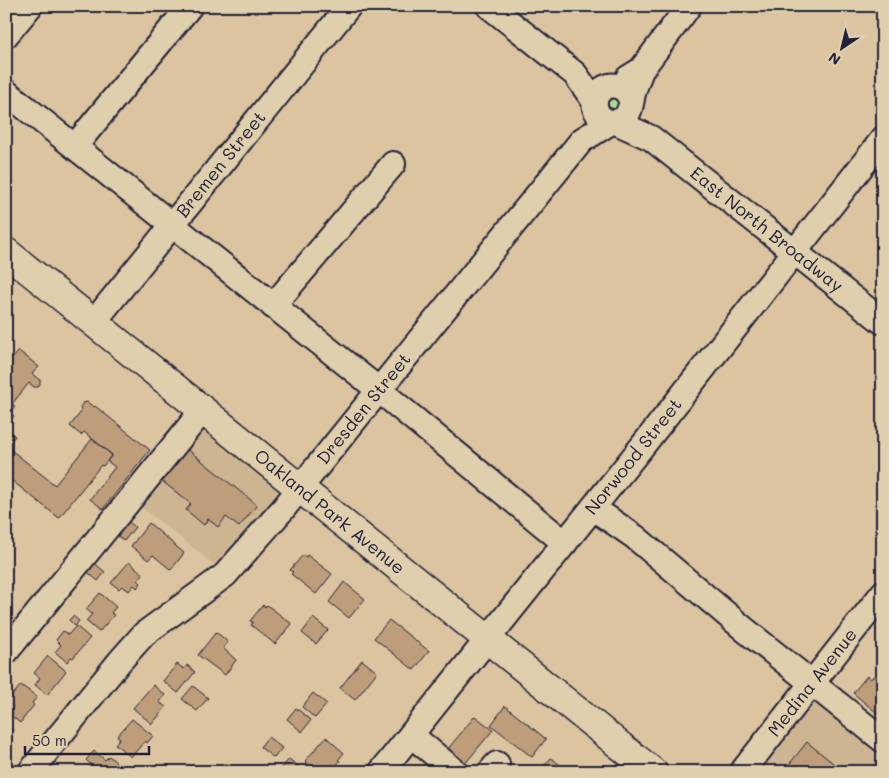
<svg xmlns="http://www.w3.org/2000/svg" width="889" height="778" font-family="Mali,sans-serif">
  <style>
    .built { fill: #ceb592 }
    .green { fill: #b1db98; stroke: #6a7e6a }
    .building { fill: #be9d7a; stroke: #22223b }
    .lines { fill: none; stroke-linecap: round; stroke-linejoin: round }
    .minor-casing { stroke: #22223b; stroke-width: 28 }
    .major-casing { stroke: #22223b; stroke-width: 31 }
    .minor { stroke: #e0cfac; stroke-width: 24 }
    .major { stroke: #e0cfac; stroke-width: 28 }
    .labels { text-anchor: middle; stroke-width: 4; stroke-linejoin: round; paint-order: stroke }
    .street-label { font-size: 18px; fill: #22223b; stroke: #e0cfac }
  </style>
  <rect width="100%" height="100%" fill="#dbc49f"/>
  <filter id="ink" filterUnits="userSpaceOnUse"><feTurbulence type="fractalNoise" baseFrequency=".02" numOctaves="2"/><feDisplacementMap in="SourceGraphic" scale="10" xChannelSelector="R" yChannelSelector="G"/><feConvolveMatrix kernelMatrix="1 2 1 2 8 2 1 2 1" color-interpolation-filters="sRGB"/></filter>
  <g filter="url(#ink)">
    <path class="built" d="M200,412L302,493L229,576L130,498Z
      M813,682L883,737V772H744Z"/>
    <path class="green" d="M607,97L620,98V109L609,112L604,102Z"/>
    <path class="building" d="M19,351L39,367L32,374L40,380V384L38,387H34L29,383L12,404L15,406L10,412L14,416L6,425V354L13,358Z
      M87,402L94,407L95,406L150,450L103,509L90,499L115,467L107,461L112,455L84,432L81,435L70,426L81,412L80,407L83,403Z
      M6,429L15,436L7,446H6Z
      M92,439L112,455L103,466L101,465L59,518L6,476V446L55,485Z
      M187,449L257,505L239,527L226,517L218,527L208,519L204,525L186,510L191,504L162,481Z
      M122,516L135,527L124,541L110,530Z
      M149,523L184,553L171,570L153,555L148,560L131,546Z
      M303,555L306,557L307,555L332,574L316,594L291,574L293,572L290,570Z
      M92,561L105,572L98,581L85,570Z
      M129,562L143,574L138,580L141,583L137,588L134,585L129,591L122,586L119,589L111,583Z
      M344,582L365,599L349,618L329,602Z
      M100,593L116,607L111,613L114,615L99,632L86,621L92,614L86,609Z
      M263,605L265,607L267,605L292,624L275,644L251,625L253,622L250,621Z
      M73,616L79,621L75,626L69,620Z
      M313,618L328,630L316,644L302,633Z
      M389,620L429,651L414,670L374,638Z
      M76,626L90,638L73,658L71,657L67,662L55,652L61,645L56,640L63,631L68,635Z
      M216,632L228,642L223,648L236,660L225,675L198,655Z
      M48,656L66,671L47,695L35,685L40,678L34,673Z
      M362,660L377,672L355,700L340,688Z
      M177,664L184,669L187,665L195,672L178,693L163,681Z
      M867,676L871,679L873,676L883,684V718L853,693Z
      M21,685L37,697L32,703L34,705L20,723L8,713L13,707L7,702Z
      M153,685L165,695L159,702L166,707L152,724L133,708Z
      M193,686L208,698L197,711L182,699Z
      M313,693L327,704L315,718L302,707Z
      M505,706L546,739L532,757L491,725Z
      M296,708L311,720L302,732L287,719Z
      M475,716L493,730L459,771L442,756Z
      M132,719L153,736L147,743L145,741L131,757L115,744L120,738L117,736Z
      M6,724L13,730L6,738Z
      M268,737L282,748L274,758L260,747Z
      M326,737L344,753L338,760L340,761L330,772H317L305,761Z
      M807,742L844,772H783Z
      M94,751L105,760L109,756L117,763L110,772H85L91,765L86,760Z
      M551,758L553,759L568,772H539Z
      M289,759L305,772H284L281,769Z"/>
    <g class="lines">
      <g class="minor-casing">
        <g id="minor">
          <path d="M489,6L575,74L595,102"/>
          <path d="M6,35L30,6"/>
          <path d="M628,78L641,70L689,6"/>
          <path d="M6,92L379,390L565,543"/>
          <path d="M631,100C619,70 583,93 598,114C601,119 606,121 611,122C627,123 630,111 632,99C633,90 638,79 641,70"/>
          <path id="s1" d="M616,122L651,138L883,322"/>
          <path d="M75,146L190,6"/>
          <path d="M273,306L393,164"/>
          <path id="s2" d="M93,323L349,6"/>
          <path d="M593,508L635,537L744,629L883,740"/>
          <path d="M6,652L203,410"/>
          <path d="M411,735L456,772"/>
          <path id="s3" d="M30,772L120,661L144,634L225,575L283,509L379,390L582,140L611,122"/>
          <path id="s4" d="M381,772L648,439L883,139"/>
          <path d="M490,772L497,764"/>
          <path id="s5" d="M742,772L883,593"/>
        </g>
      </g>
      <g class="major-casing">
        <g id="major">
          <path id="s6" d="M6,252L653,772"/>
        </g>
      </g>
      <use href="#minor" class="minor"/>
      <use href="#major" class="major"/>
    </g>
  </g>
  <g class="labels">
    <g class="street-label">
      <text dy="6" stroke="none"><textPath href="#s2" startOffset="204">Bremen Street</textPath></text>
      <text dy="6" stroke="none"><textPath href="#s1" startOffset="186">East North Broadway</textPath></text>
      <text dy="6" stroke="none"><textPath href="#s3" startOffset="496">Dresden Street</textPath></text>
      <text dy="6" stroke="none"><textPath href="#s4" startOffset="404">Norwood Street</textPath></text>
      <text dy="6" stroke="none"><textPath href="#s6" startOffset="415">Oakland Park Avenue</textPath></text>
      <text dy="6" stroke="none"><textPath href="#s5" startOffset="114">Medina Avenue</textPath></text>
    </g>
  </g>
  <rect width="889" height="778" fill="none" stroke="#e0cfac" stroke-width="25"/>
  <rect x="12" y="12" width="864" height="753" fill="none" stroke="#22223b" stroke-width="2" filter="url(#ink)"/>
  <g transform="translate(842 48) rotate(215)" stroke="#e0cfac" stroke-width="4" paint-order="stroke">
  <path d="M0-4L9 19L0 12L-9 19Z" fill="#22223b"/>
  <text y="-8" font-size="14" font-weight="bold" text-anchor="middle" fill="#22223b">N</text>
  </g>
  <path d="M25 746v8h124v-8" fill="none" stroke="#22223b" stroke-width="2.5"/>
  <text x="32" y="746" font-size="15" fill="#22223b" stroke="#e0cfac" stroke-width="4" paint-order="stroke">50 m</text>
</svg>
